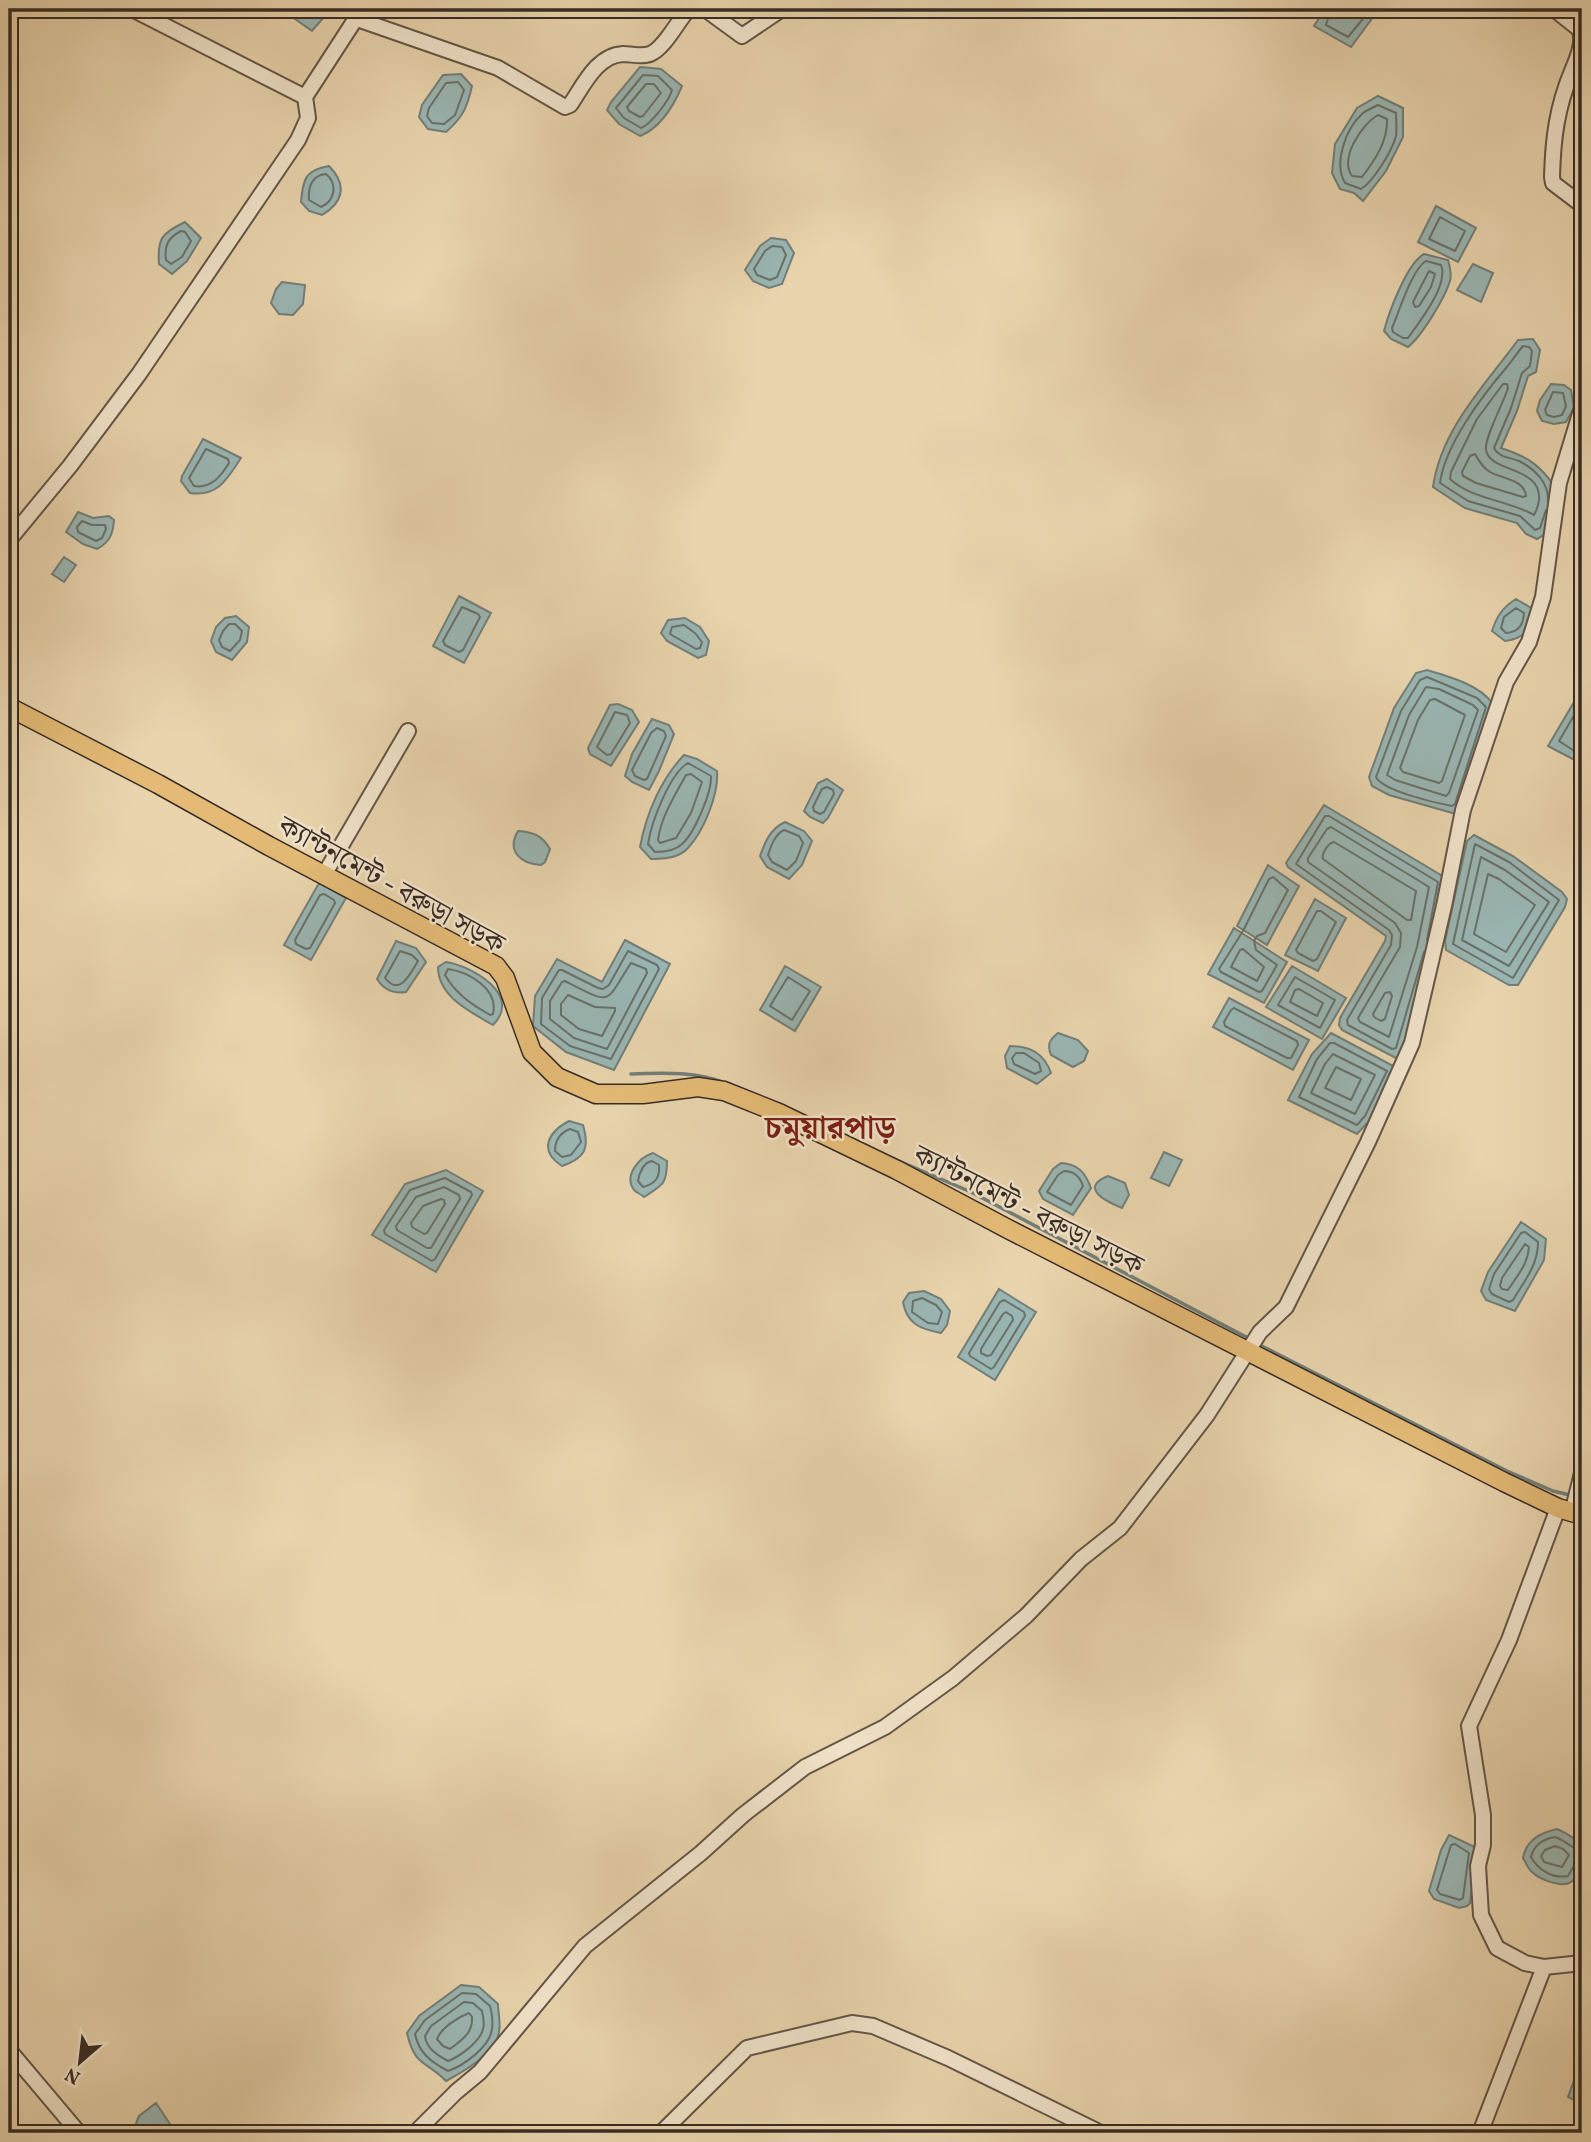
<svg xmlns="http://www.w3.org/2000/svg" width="1591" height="2142" font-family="Vollkorn,'Noto Serif Bengali',serif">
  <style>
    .water { fill: #9ab6b3; stroke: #727f7a; stroke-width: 2 }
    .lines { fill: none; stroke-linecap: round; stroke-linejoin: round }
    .shore { stroke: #68716c; stroke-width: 2 }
    .stream { stroke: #727f7a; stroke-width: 3.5 }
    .minor-casing { stroke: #645647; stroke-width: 18 }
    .major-casing { stroke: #372c25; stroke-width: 21 }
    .minor { stroke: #f1e3ca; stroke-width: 14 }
    .major { stroke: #e4ba76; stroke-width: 18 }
    .labels { text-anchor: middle; stroke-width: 5; stroke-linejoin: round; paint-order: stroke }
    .street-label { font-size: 28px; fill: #372c25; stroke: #f1e3ca }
    .quarter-label { font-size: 32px; font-weight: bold; fill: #7a1f14; stroke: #f1e3ca }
  </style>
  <rect width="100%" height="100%" fill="#e9d4ad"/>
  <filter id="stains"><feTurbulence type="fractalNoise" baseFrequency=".00286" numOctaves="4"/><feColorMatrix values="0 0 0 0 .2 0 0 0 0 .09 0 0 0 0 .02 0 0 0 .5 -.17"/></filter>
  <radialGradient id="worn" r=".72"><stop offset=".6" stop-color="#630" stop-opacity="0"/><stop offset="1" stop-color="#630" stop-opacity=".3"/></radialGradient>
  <path class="water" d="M281,9H331L312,31Z
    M1325,9H1379L1351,47L1314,26Z
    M640,67L661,69L682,86C674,105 660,128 640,136L619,124L607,110L611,102Z
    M461,74L472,86C467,108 463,117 446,132L428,129L419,117L422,105L443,75Z
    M1378,96L1403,108V137L1386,171L1363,201L1354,193L1340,189L1332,173L1335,144L1357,108Z
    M329,166C347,184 344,202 322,215L309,211L301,202C303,179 305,170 329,166Z
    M1436,206L1476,228L1458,262L1418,242Z
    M185,222L201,238L187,261L172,274L159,264C157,238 162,233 185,222Z
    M771,238L786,240L794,253L782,284L769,288L753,281L745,270L760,246Z
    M1424,254L1448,260C1450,267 1452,274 1450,281C1445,298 1421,337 1408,347L1391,339L1384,331C1389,312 1407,263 1424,254Z
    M1473,264L1493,273L1481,302L1457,290Z
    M282,282L305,285L303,304L293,315L279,314L271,303L276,289Z
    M1533,339L1540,350L1536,372L1528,376L1517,411L1501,448C1528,457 1539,464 1556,488L1545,534L1537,539L1526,534L1517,523L1465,508L1433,487C1441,429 1485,385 1518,340Z
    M1551,384L1564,385L1571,390L1574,408L1566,422L1554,424L1542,421L1537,411L1540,400Z
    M203,439L241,458C227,479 218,497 190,493L181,481L182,476Z
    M78,512L93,518L109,516L114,520C113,534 110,542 97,549L83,544L66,532Z
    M64,557L76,565L64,582L52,574Z
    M459,596L491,613L464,663L433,646Z
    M1516,599L1533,609C1528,629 1528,638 1505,641L1492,631C1497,616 1502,608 1516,599Z
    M236,616L249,627L247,642L232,660L216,652L211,641L216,627L225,618Z
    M685,618L700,627L709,641L706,655L698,658L667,641L661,633L668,620Z
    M1427,670C1448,676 1480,685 1493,704L1456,814L1389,795L1372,786L1369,777L1394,708L1416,673Z
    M1577,697L1582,700V764L1548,746Z
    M618,704L632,710L639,722L611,766L590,754L588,748L610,705Z
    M652,719L669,725L674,734L659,771L649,790L632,782L625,776L632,754Z
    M684,755L697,759L717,771C719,793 704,831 688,848C679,858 664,859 651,859L640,847C646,814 661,779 684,755Z
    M827,779L843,790L828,818L823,823L810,817L804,811L818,783Z
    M1324,805L1444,877L1405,1043L1398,1059L1342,1030L1339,1025L1340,1018L1385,941L1386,936L1288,867L1286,863Z
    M785,822L804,831L812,841L802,865L789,879L767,867L760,856C765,842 770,829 785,822Z
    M518,831C533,832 542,835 550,849L545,862L541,865C521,864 506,851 518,831Z
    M1474,835L1513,856L1562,892L1567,899L1565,907L1518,985H1509L1446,950L1445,941L1467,841Z
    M1268,865L1299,886L1267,945L1237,926Z
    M319,883L346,898L311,960L284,945Z
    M1315,899L1346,918L1318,971L1285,955Z
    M1234,928L1287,962L1264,1003L1208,974Z
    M625,940L670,964L614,1070L566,1052L533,1026L535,996L557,959L602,982Z
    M396,941L416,948L426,962L406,992C394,994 384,990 377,979Z
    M446,962C472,966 523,995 493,1025C471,1012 438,997 438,967Z
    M785,966L821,987L795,1031L760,1010Z
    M1292,966L1346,998L1322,1039L1266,1007Z
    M1229,998L1309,1040L1293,1070L1213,1027Z
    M1058,1033L1078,1040L1088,1051L1084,1061L1073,1067L1051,1055C1047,1045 1049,1040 1058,1033Z
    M1331,1033L1397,1068L1371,1119L1357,1134L1288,1100L1312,1054Z
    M1010,1046C1030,1046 1044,1053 1051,1073L1037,1084L1007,1068L1005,1056Z
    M569,1121L583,1125C590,1149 585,1158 562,1166C538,1151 548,1132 569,1121Z
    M1164,1152L1182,1160L1169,1186L1151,1178Z
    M653,1153L667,1161C667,1184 663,1185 644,1197C641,1194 637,1193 634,1190C623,1175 640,1157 653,1153Z
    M1061,1163C1078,1164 1085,1172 1091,1188L1073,1215L1043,1199L1039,1191L1053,1169Z
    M446,1170L483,1191L436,1272L372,1235L405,1184Z
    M1108,1176L1125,1183L1129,1195L1122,1208C1107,1202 1078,1188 1108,1176Z
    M1521,1222L1546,1239L1544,1260L1515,1311L1486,1300L1481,1291L1488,1272Z
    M999,1289L1036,1312L995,1380L958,1357Z
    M924,1291L941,1299L950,1311L947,1325L941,1333C920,1329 907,1324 903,1302L909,1293Z
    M1557,1829C1577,1838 1590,1847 1579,1871C1576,1876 1575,1881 1569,1883C1559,1887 1539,1879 1532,1872C1528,1869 1526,1863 1523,1858C1526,1840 1540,1833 1557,1829Z
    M1449,1835L1473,1846L1477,1850L1470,1903L1467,1906L1459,1908L1434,1899L1429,1891L1441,1850Z
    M461,1985L479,1987L498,2004C498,2013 501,2023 499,2032C497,2052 463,2072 446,2081C426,2060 415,2068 407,2033L419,2016Z
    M1582,2058V2104L1568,2097Z
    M156,2103L176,2133H132L139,2116Z"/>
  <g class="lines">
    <path class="shore" d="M1331,9L1326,25L1348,37L1371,9
      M643,75L658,76L672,90C669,101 651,124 641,128L624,118L616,108Z
      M458,82L464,90L455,115L444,124L432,123L427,116L429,108L446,83Z
      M646,84H654L661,93L643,116L640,117L629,111L627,107Z
      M1378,105L1396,113C1396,120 1397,130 1396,136C1392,151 1373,182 1361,189L1345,183C1333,163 1346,128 1363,113C1367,110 1374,107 1378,105Z
      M1378,115L1387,119C1388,141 1375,160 1362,177L1352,176C1339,158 1362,124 1378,115Z
      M326,174C338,184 335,201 321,207L309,200C308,187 312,175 326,174Z
      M1440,217L1465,231L1455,251L1429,239Z
      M181,231L185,232L191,241L182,257L171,264L166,260C164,245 168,238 181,231Z
      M772,246L782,247L786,255L777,277L770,280L757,275L754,269L765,251Z
      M1426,261L1441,265C1449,285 1420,321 1408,338H1403L1393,332L1392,328C1399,312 1412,269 1426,261Z
      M1429,271L1435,274L1431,287L1419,306L1415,307L1413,302Z
      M1503,384H1507L1508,388C1504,402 1484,438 1486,450C1490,473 1542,466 1539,500C1538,506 1537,510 1534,515C1508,500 1473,500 1450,479L1451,472L1477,419Z
      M1553,392L1563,393L1566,406L1562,415L1554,417L1547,415L1545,410Z
      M206,449L228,459L229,463C221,476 211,489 194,486L189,478Z
      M1475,454C1479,461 1483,468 1490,472C1502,479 1524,479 1526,496L1523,497L1476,483L1463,476L1462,472L1470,456Z
      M1546,510L1540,528L1535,530L1520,516L1468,501L1440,483C1445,445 1482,396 1506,368C1512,361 1517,353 1523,346L1529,347L1532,351L1530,366L1522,373L1511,408L1494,448C1499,458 1509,457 1519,461C1535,469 1549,483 1548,501
      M82,521L92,525H105L106,529L102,538L96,541L78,532L77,527Z
      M462,607L478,614L480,617L463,650L459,652L445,645L443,641Z
      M1516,608L1524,613C1523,625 1519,632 1506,633L1501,628L1504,617Z
      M229,624H235L242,631L240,640L230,651L222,647L219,640L223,631Z
      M684,625L695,633L702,642L700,648L696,649L670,634L672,627Z
      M1427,677L1477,698L1486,707L1455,804L1452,806C1436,803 1383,791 1376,777L1401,711L1420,680Z
      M1426,687L1439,689L1473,705L1478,710L1449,793L1446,796L1395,780L1387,775L1409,715Z
      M1435,699L1465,715L1442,781L1439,783L1403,772L1400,768L1418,720L1430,700Z
      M1582,705L1579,707L1559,741L1582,756
      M615,712L627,715L630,723L611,754L607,755L597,747Z
      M657,728L664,731L666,736L647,779L644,780L635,776L632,770L651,733Z
      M688,763L711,776C712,792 694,834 682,844C675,851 664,852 655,852L648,844C651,823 670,773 688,763Z
      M691,774L702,782L691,813L676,838L660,843L658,840C661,817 675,795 686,775Z
      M827,787L833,790L834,794L824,812L820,814L814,811L813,807L822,789Z
      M1331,827L1429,887L1417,947L1389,1037L1360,1022L1358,1018L1400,947L1401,933L1395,923L1308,862V858L1327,829Z
      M784,830L799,836L803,843L796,861L787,870L772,862L768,855C771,846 775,834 784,830Z
      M1334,842L1416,891L1411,920H1407L1323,859C1321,854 1328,843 1334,842Z
      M1475,844L1509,862L1559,900L1513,978L1453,944Z
      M1481,857L1505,870L1549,902L1509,966L1462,940Z
      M1488,874L1499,879L1535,905L1506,952L1474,934Z
      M1273,877L1288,890L1265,933L1257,936L1254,941L1256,950L1277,965L1262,991L1259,992L1221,972L1219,969L1243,931L1269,879Z
      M324,894L334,900L335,903L310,948L306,949L296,944L295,940L320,895Z
      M1317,911H1321L1336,922L1317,959L1313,961L1298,953L1296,950Z
      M1243,949L1264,967L1257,981L1231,967L1240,950Z
      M400,951L412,955L418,961C410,974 400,997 385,978Z
      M628,951L657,965L659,969L611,1059L570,1046L541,1024L542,998L559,970H562L598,988L603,989L609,985Z
      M1424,952L1396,1048L1392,1049L1348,1025L1347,1020L1391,945L1392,935L1389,930L1296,864L1325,816H1329L1438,882L1427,940
      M631,963L646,969L647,973L607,1049L574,1038L550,1019V1001L562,982L565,981C614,1006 604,1004 631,963Z
      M448,969C469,972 499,989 493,1014L490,1015C471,1004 456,994 445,975Z
      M788,977L810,991L792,1020L770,1006Z
      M1295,977L1335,1000L1320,1028L1278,1005Z
      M1299,989L1323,1003L1317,1016L1290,1002L1295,990Z
      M1390,992L1392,996L1385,1019L1381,1021L1374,1017L1373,1014L1385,993Z
      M568,995L595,1007L615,1008V1011L602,1036L579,1029L561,1015V1004Z
      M1234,1008L1297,1041L1298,1045L1291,1058H1287L1225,1026L1224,1022L1231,1010Z
      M1330,1043H1334L1387,1071L1365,1116L1357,1125L1299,1097L1317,1059Z
      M1016,1053H1024L1039,1063L1041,1071L1035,1074L1014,1064L1012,1058Z
      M1333,1054L1375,1075L1355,1114L1311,1093L1325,1064Z
      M1336,1067L1361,1079L1351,1100L1325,1088Z
      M570,1129L578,1132L581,1142L571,1155L562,1157L555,1151C555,1140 560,1133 570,1129Z
      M652,1161L659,1165C660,1178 655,1184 643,1187L638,1181C639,1173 644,1162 652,1161Z
      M1064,1171C1074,1171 1080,1177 1083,1186L1071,1205L1047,1192L1058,1175Z
      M445,1178L471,1192L472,1195L435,1259L432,1261L385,1234L384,1230L410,1190Z
      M444,1187L459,1195L460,1199L431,1248H427L397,1230L396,1226L416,1197Z
      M441,1199L444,1200L445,1204L427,1233L424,1234L412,1227L411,1223L423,1206Z
      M1525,1232L1538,1242C1538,1266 1524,1281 1513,1300L1509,1302L1492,1294L1489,1289L1494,1274L1521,1233Z
      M1525,1244L1529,1247C1528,1264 1517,1276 1508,1290L1502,1289L1500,1286L1502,1278Z
      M922,1298L936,1305L942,1312L938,1324L928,1323L912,1312L913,1301Z
      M1004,1300L1024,1312L1025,1316L994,1367L991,1369L970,1356L969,1353L1000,1302Z
      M1006,1312L1012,1316L1013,1320L991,1355L987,1356L981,1353V1349L1003,1314Z
      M1455,1844L1469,1853L1463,1898L1460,1900L1440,1894L1437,1890L1451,1845Z
      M1555,1846L1563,1849L1569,1855L1562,1867L1544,1862L1541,1856L1545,1850Z
      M1582,1850C1573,1850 1565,1840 1555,1837C1543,1839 1534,1844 1531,1857C1538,1870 1553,1879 1568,1876L1575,1864L1582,1862
      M462,1993L476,1994L490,2006C492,2013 493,2022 492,2029C490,2047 463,2066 448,2071C431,2062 419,2053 415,2034L425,2020Z
      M464,2002L473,2003L482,2011C483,2016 485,2024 483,2029C480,2042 459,2057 448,2061C437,2055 426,2048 425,2036L431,2026Z
      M469,2013L472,2017C473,2033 462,2040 450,2049L443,2046L437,2039C441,2028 458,2017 469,2013Z"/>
    <path class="stream" d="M631,1074C663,1073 695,1071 725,1083
      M885,1155L971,1192L1250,1339
      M1256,1343L1507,1471L1553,1491L1574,1496"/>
    <g class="minor-casing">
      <path id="minor" d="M132,9L305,97
        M705,9L742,36L782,9
        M1554,9L1579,29C1585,41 1577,59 1572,71C1557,107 1553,138 1552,177L1553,183L1582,205
        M357,19L498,68L565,107L570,105C583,86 597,55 623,54C632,54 642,57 650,54C665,48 678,20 689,9
        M9,540L70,466L139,374L298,140L308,118L305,97L362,9
        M324,875L408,731
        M1558,1508L1509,1640L1469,1726L1483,1815V1845L1478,1866L1481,1915L1497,1948L1525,1963L1544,1967L1582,1963
        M1572,1513L1582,1473
        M9,2050L79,2133
        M415,2133L456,2092L480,2072L585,1946L701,1853L743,1815L805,1767L885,1727L953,1678L1026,1616L1081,1559L1120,1528L1207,1415L1260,1332L1286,1307L1368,1142L1412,1043L1444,906L1463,810L1506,682L1529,642L1543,597L1559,483L1582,407
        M661,2133L747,2048L852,2023L873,2026L948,2058L1101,2133
        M1480,2133L1544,1967"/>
    </g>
    <g class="major-casing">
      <path id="major" d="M9,707L158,784L269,846L496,966L505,978L532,1052L557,1077L596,1094H643L698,1087L724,1091L779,1113L897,1170L1008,1229L1504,1482L1558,1508L1582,1515"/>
    </g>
    <use href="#minor" class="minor"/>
    <use href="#major" class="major"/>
  </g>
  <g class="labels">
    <g class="street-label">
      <text transform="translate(392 884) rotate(29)" y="10">ক্যান্টনমেন্ট - বরুড়া সড়ক</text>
      <text transform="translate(1029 1209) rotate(27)" y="10">ক্যান্টনমেন্ট - বরুড়া সড়ক</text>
    </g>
    <g class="quarter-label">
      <text x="830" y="1138">চমুয়ারপাড়</text>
    </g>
  </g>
  <rect width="1591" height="2142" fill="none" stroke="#e9d4ad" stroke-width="35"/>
  <rect x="10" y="10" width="1570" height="2121" fill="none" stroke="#372c25" stroke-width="3.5"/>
  <rect x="18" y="18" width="1556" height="2107" fill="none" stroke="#372c25" stroke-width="2"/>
  <g transform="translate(80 2062) rotate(208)" stroke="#f1e3ca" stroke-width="5" paint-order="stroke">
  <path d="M0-5L12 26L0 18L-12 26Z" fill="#372c25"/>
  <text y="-10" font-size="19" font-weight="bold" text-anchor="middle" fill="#372c25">N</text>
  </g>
  <rect width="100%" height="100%" filter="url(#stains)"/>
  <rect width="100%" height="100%" fill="url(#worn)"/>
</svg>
